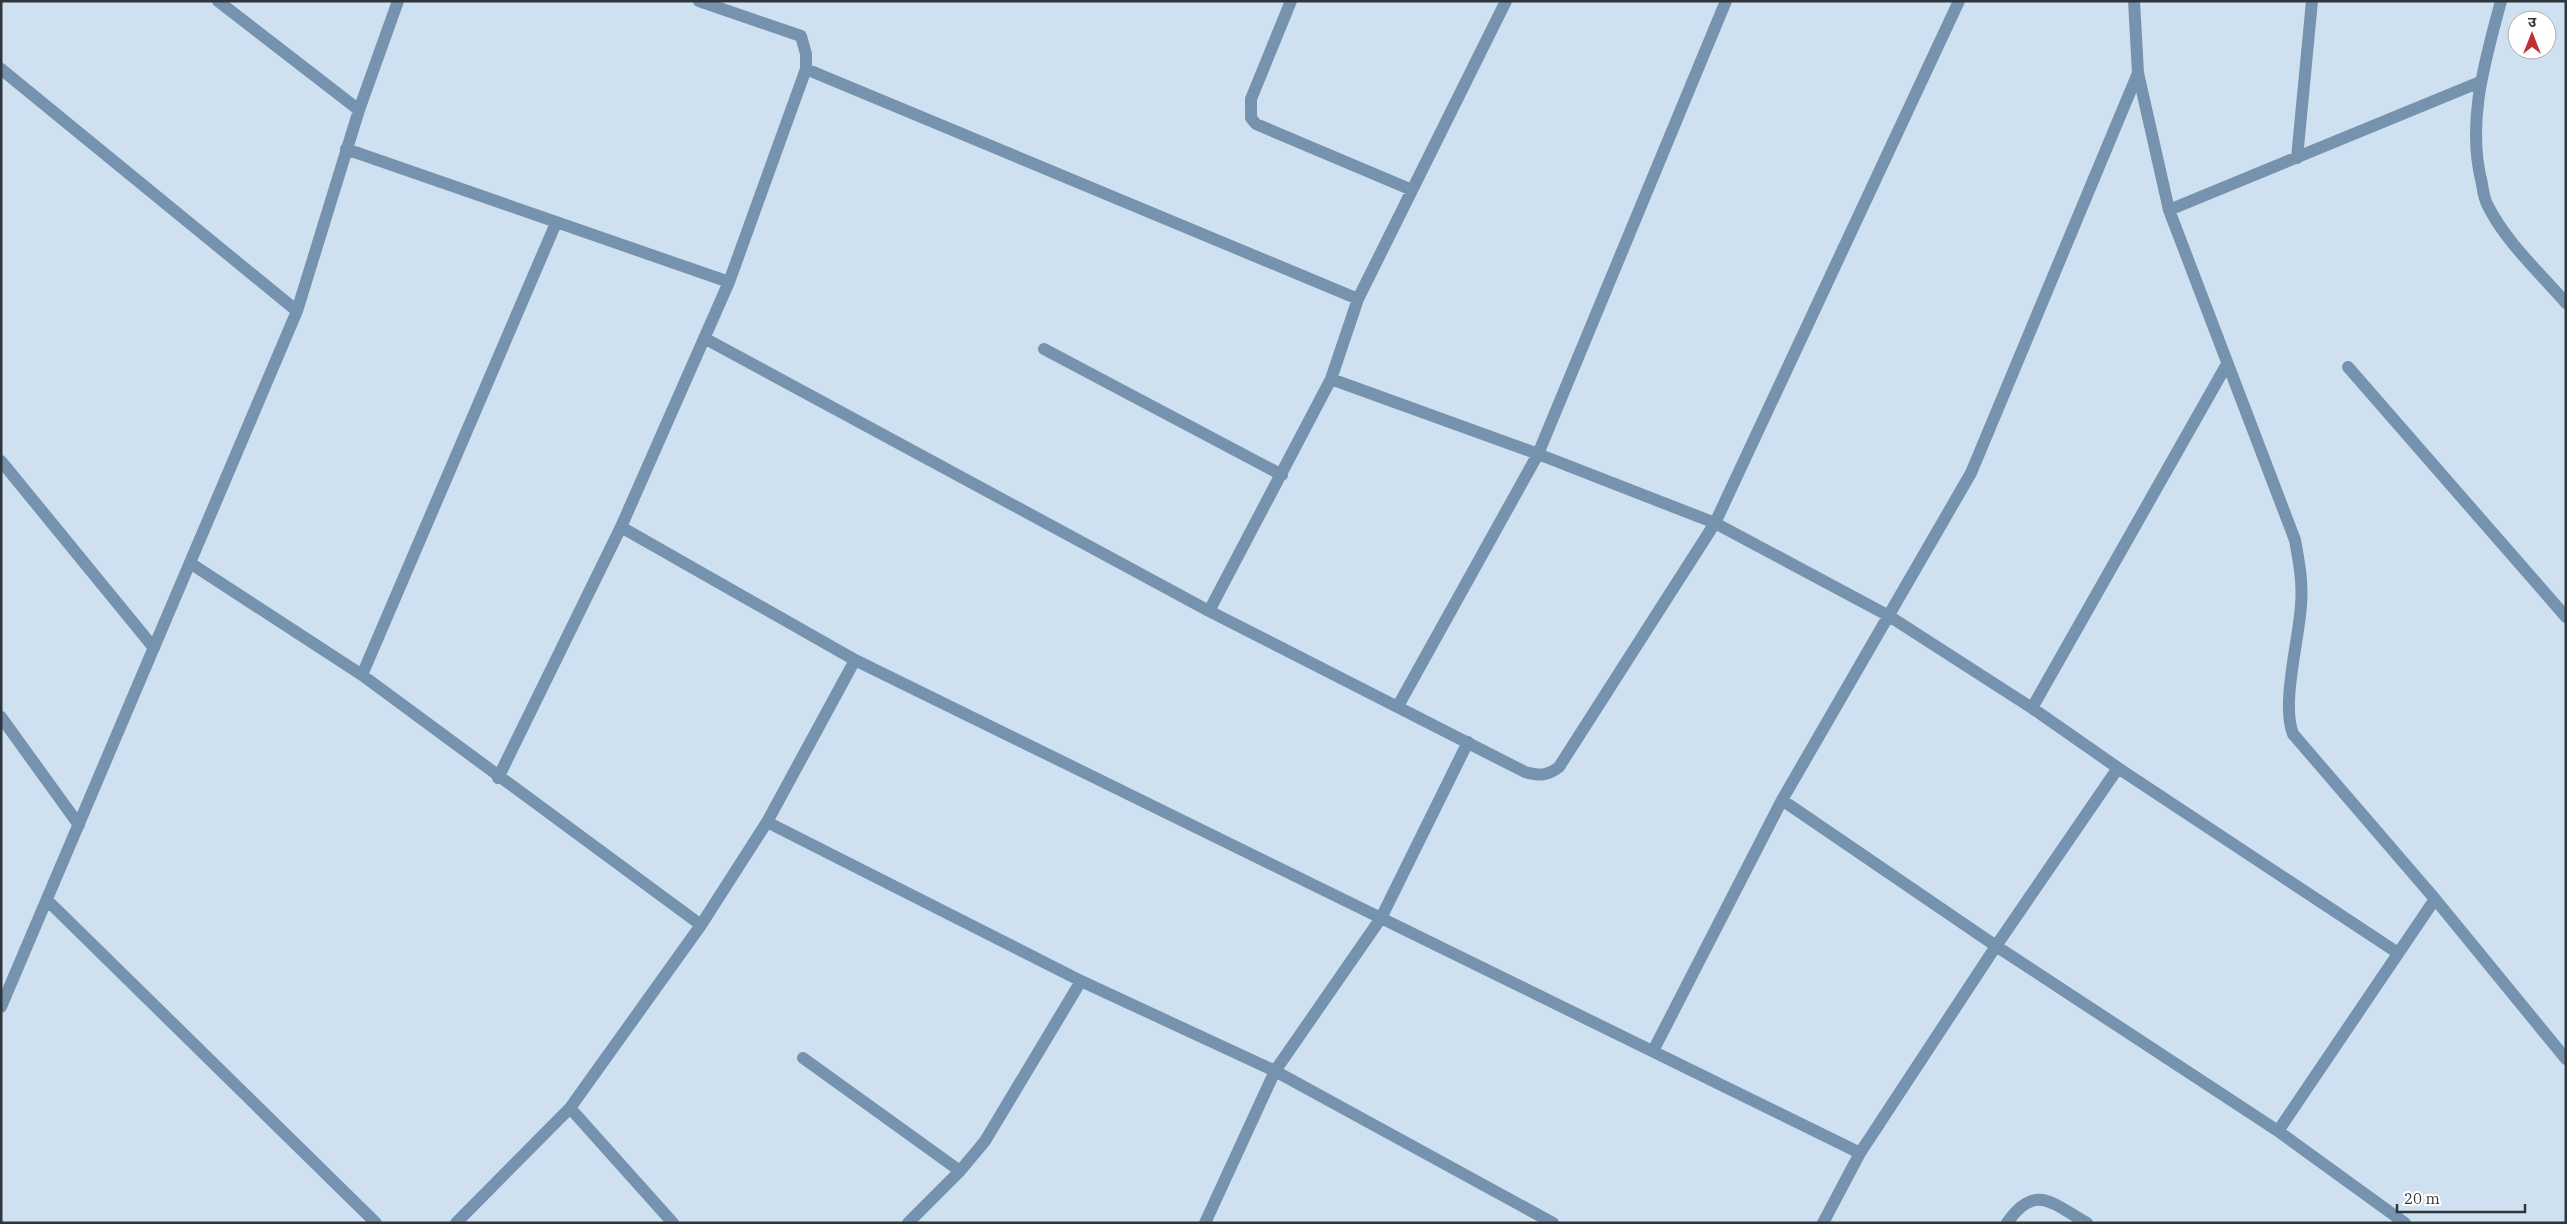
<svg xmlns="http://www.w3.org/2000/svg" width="2567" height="1224" font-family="'IBM Plex Serif','Noto Sans Devanagari',serif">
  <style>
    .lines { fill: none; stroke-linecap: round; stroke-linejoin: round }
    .minor { stroke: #7593ae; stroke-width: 12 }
  </style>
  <rect width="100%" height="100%" fill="#cfe1f0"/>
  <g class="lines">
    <path class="minor" d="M218,1L359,110
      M1291,1L1251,99V118L1256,124L1412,190
      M2134,1L2138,73L2169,210L2295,540C2299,562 2303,582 2301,605C2299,640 2281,703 2293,734L2435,899L2566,1059
      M2501,1C2485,61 2466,122 2482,184C2483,191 2484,199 2488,206C2506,242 2539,272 2566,303
      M1,69L297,311
      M806,69L1358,299
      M346,149L729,282
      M2297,158L2312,1
      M2169,210L2480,82
      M704,338L1209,611L1525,772C1540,776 1547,776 1559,767L1715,523L1959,1
      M1044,349L1282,475
      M2348,367L2566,617
      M1331,379L1538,454L1715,523L1889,616L2032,708L2118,768L2398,953
      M1,461L154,648
      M621,527L855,660L1860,1153
      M190,563L362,675L701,925
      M1209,611L1331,379L1358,299L1506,1
      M362,675L556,223
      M1398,706L1538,454L1726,1
      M2032,708L2227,364
      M1,717L79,825
      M498,778L621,527L729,282L806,69V54L801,36L699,1
      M1782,800L1996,946L2278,1131L2405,1223
      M767,822L1081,981L1275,1071L1553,1223
      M47,900L376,1223
      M1,1007L297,311L359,110L398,1
      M1653,1051L1782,800L1971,473L2138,73
      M803,1058L960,1171
      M570,1108L673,1223
      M2278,1131L2435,899
      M456,1223L570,1108L701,925L767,822L855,660
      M908,1223L960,1171L985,1141L1081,981
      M1205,1223L1275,1071L1381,918L1468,742
      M1823,1223L1860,1153L1996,946L2118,768
      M2007,1223C2035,1182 2053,1204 2087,1223"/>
  </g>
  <rect width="2567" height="1224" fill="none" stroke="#2e353b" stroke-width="5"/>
  <g transform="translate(2532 35)"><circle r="24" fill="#ffffff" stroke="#abaeb1"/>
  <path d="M0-4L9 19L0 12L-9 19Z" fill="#bf2f39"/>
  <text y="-8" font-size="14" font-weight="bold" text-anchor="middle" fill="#2e353b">उ</text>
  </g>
  <path d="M2397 1204v8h128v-8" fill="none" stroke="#2e353b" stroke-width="2.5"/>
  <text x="2404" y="1204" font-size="15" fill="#2e353b" stroke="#ffffff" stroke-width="4" paint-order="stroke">20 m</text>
</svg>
